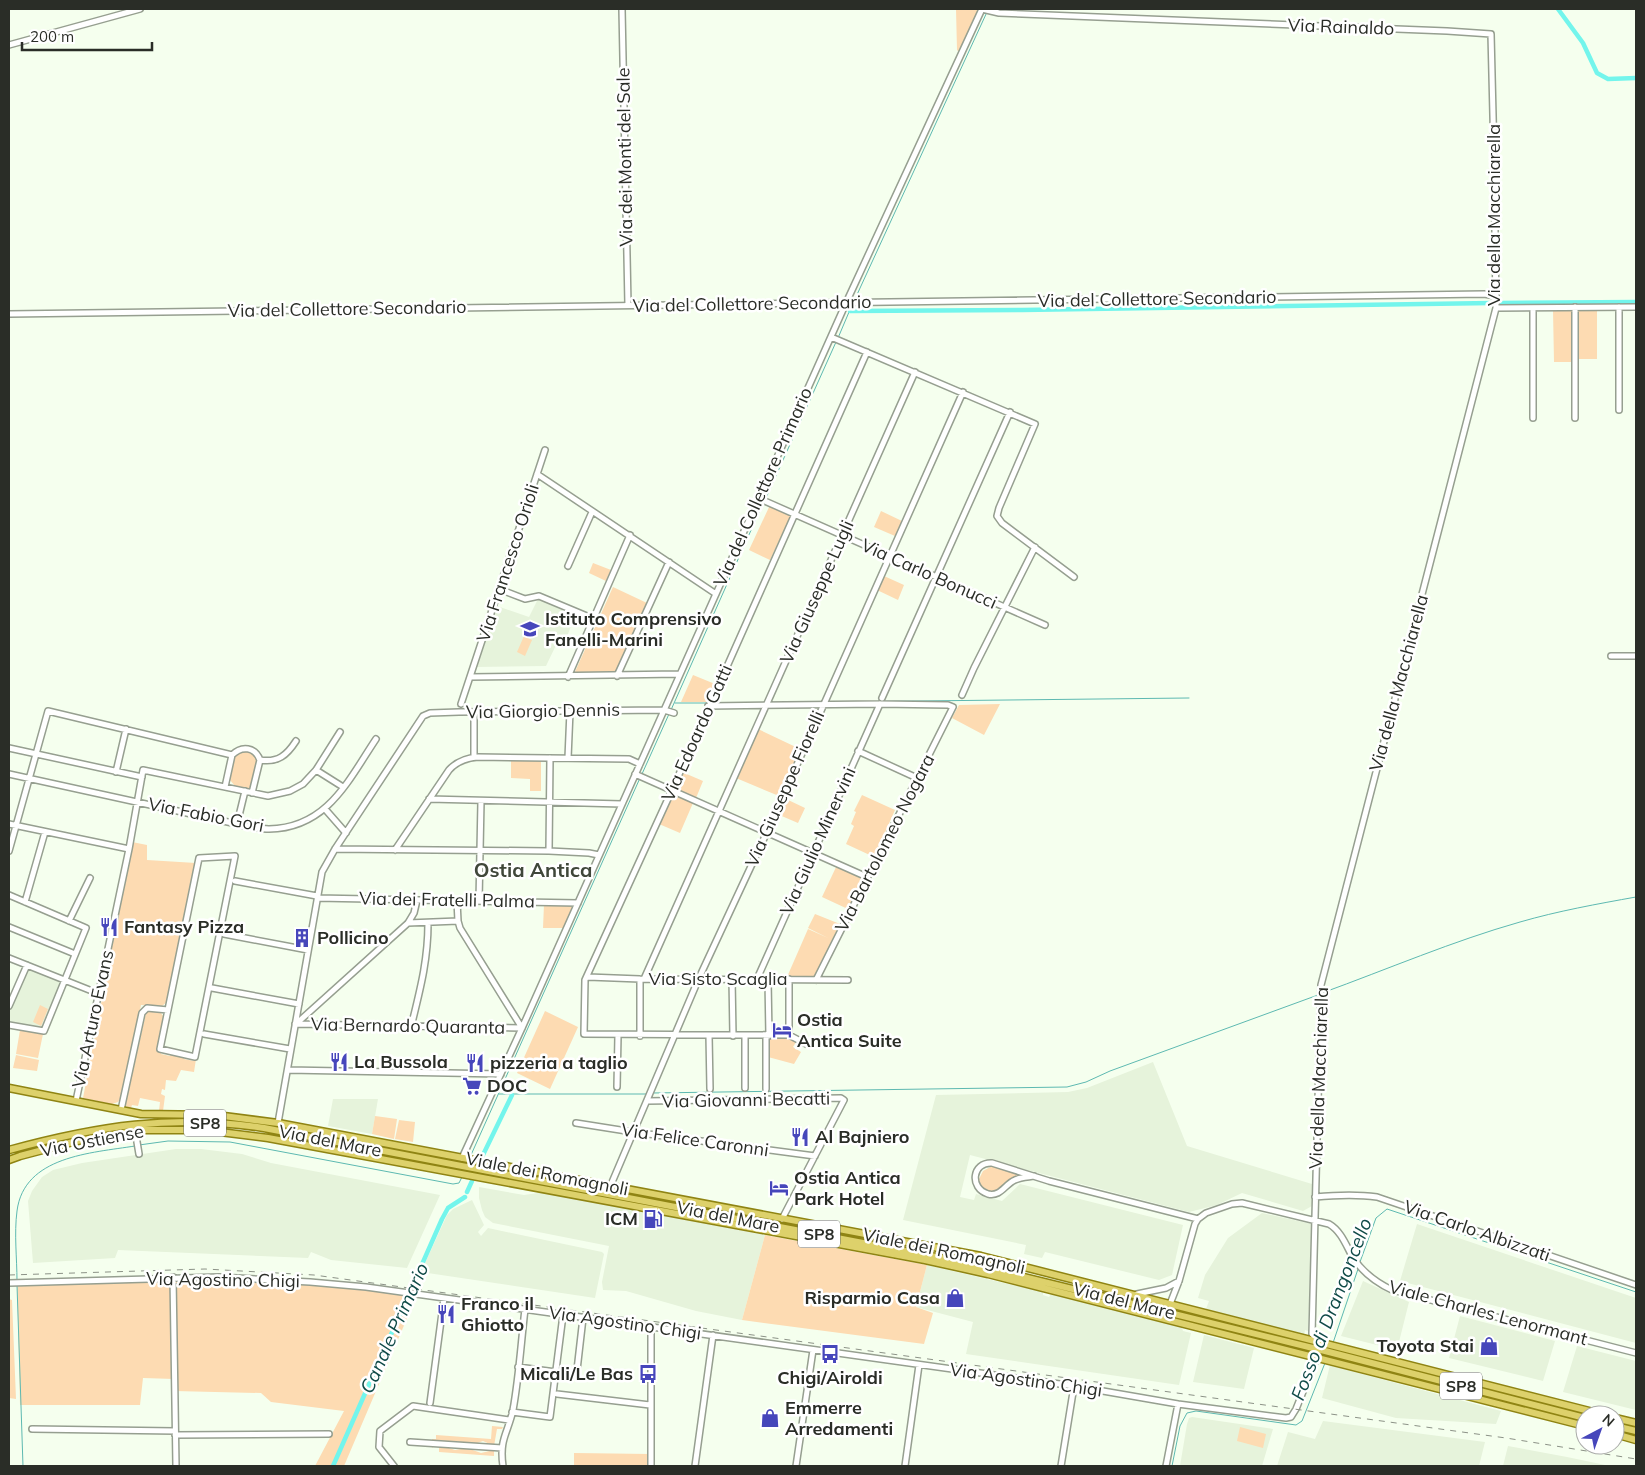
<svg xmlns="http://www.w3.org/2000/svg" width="1645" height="1475" font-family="Mulish,sans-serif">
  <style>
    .built { fill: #e6f3db }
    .green { fill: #fddbb2 }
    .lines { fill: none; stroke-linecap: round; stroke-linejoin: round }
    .stream { stroke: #5db9b1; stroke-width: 1 }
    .canal { stroke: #73f5ec; stroke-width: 4.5 }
    .minor-casing { stroke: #969f90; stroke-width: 8 }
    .major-casing { stroke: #8f8413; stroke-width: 9 }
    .minor { stroke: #fff; stroke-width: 5 }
    .major { stroke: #ddd16b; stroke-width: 6 }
    .rail { stroke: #8c9287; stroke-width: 1; stroke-dasharray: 6 6; stroke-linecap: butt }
    .labels { text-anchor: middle; stroke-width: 5; stroke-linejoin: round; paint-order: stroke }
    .shield { fill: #fff; stroke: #6a6c68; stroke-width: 1 }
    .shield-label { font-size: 16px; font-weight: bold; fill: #2a2d27 }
    .street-label { font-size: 18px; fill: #2a2d27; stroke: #fff }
    .poi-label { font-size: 18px; font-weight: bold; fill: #2a2d27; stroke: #fff; text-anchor: start }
    .water-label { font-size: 19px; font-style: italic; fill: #104b48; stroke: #fff }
    .quarter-label { font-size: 20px; font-weight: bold; fill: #40473a; stroke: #fff }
  </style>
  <rect width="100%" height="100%" fill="#f5ffee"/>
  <path class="built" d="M538,599L575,616L564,644L558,641L546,666L476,667L497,606L529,617Z
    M28,969L61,982L41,1028L9,1022V1013Z
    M1153,1062L1187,1146L1312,1184V1206L1303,1211L1242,1193L1217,1205L1189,1212L970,1155L960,1197L974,1200L976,1194L1002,1201L1020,1184L1183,1225L1172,1275L1159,1280L1045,1252L1042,1258L1024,1254L1026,1245L903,1220L936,1095L1068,1092L1087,1088Z
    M333,1099H378L372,1134L328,1126Z
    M176,1149H201L242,1154L271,1163L440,1195L407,1268L331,1260L311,1252L308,1258L118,1250L115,1258L33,1263L28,1201L32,1191L42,1177L53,1170L82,1163Z
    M479,1187L524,1195L545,1192L765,1235L742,1320L696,1311L626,1291L603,1290L602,1282L609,1246L493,1223L485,1217L482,1210L479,1198Z
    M472,1200L484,1225L478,1232L481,1236L488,1228L602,1252L604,1254L595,1298L421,1272L447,1215L453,1209Z
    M1262,1213L1312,1224L1308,1331L1305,1330L1304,1335L1206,1309L1209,1301L1198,1298L1205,1275L1228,1238Z
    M1417,1224L1636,1298V1343L1400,1281Z
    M927,1265L1043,1292V1295L1049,1297L1051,1294L1181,1325L1183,1331L1191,1333L1179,1385L966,1354L973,1322L916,1307Z
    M1363,1281L1409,1302L1397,1350L1341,1336Z
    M1460,1316L1555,1341L1543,1381L1449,1358Z
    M1204,1335L1254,1348L1244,1389L1193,1382Z
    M1577,1346L1636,1361V1410L1563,1392Z
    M1330,1365L1332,1366L1501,1411L1496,1424L1396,1418L1322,1398Z
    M1192,1417L1273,1429L1262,1466H1180L1187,1424L1189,1418Z
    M1323,1421L1485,1442L1479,1466H1277L1288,1432L1315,1439Z
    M1508,1446L1567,1457L1610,1466H1503Z"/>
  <path class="green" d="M956,9L979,10L960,53L957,50Z
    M1553,310H1573V362H1554Z
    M1578,310H1597V359H1578Z
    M770,505L791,515L770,560L749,550Z
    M881,511L902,521L895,536L874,527Z
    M593,563L611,570L606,581L589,573Z
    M884,576L904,585L898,600L877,590Z
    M613,587L647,603L615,672L574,674Z
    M524,636L532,640L525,656L517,652Z
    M693,675L715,684L707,702H681Z
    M1000,704L984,735L952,718L959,705Z
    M758,729L800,749L779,796L736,778Z
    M249,750C264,762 256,773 252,789L235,786L230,780L235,756L237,753Z
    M511,759L541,760V791H530V779L511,778Z
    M682,772L703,781L696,798L675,789Z
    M672,794L693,803L680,833L659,824Z
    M862,795L895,810L874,857L846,844L854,826L851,824L856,812L854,811Z
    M784,798L805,808L798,823L777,814Z
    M132,842L147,845V860L196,863L167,1002L162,1006L141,1005L122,1096L118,1102L112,1104L83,1098Z
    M837,865L864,878L850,910L822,897Z
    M544,904L570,905L573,908L564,928H543Z
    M815,914L840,924L814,977H787L808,929L828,938L808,928Z
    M40,1005L48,1009L41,1026L33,1022Z
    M148,1011L161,1013L163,1016L158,1050L161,1051V1054L170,1056L171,1053L184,1056V1059L194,1061L196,1059L194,1072L181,1070L176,1081L166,1080L165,1090L162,1089L161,1094L165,1096L163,1111H159L160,1102L140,1098L138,1106L132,1105L131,1108L125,1106L146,1013Z
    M545,1011L578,1027L550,1089L517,1073Z
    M20,1030L43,1034L38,1058L16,1054Z
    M769,1038H788L796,1042L793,1047L801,1052L794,1064L768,1057Z
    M16,1055L39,1060L37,1071L13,1068Z
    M375,1116L397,1119L394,1139L372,1134Z
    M399,1120L415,1122L413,1142L395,1139Z
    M992,1166H994L1023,1175C1008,1178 1002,1192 991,1192L981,1186L979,1179L983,1171Z
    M765,1235L927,1265L916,1307L933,1313L924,1344L742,1320Z
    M262,1279L417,1295L344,1466H315L344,1411L271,1402L261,1393L174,1391V1379L143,1378L140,1405H20L17,1280L25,1281Z
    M9,1299L12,1300L16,1399L9,1398Z
    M492,1426L503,1427L502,1429H497L494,1446L483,1441L471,1445L464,1444L457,1441L447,1443L432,1442V1439H436V1435L491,1439Z
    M1240,1427L1266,1434L1263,1448L1237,1441Z
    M432,1445L443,1446L455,1450L467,1448L481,1453L494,1450V1456L439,1452V1447H433L432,1448Z
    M574,1453L651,1454V1466H574Z"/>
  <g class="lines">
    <path class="stream" d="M855,299L987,12
      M838,338L852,305
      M766,498L836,342
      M827,702L1189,698
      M675,703H708
      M712,703H766
      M770,703L823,702
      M671,710L764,501
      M642,774L669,714
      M1322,993C1388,969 1453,941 1520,922C1558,911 1597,904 1636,897
      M652,1093L1067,1087L1086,1082L1110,1071L1318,995
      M499,1094H648
      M139,1145L168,1141L230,1142L453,1184L459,1183L462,1177
      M471,1155L640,778
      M1360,1262L1376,1218L1387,1209L1636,1292
      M17,1281C17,1258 14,1234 17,1211C24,1156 91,1153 135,1146
      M17,1285L23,1466
      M1333,1343L1358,1269
      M1172,1466L1180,1426L1187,1413L1196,1411L1296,1425L1302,1421L1325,1363"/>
    <path class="canal" d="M1558,9L1583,43L1597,73L1608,79L1636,78
      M1499,303L1636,302
      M850,311L1022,310L1492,303
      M482,1157L512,1095
      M467,1192L472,1181
      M333,1466L442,1219L448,1208L465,1197"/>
    <g class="minor-casing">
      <path id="minor" d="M622,9L628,305
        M982,9L999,13L1447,31L1491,34L1494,156L1496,308L1321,985L1312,1334
        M9,45L140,9
        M1496,308L1636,307
        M1533,308V418
        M9,314L1484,294L1496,296
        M831,337L1035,424L999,508L997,516L1002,523L1074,577
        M1619,410V307
        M1575,418V307
        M537,474L716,594
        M758,498L1045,625
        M568,566L592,512
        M499,589L525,599L539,596L594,619
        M1611,656H1636
        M617,676L669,562
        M470,677L679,674
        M568,677L630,535
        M962,695L974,668L1035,547
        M882,698L1010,412
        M461,704L545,450
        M708,706L880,704L948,705L953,707L816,980
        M9,748L142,777
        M858,751L917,778
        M474,757V712
        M568,758L570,711
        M260,760C278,763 287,755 296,741
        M316,770L343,787
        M116,772L126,729
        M9,774L246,826C253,827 261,829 269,829C327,828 348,781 376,739
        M635,774L867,877
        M225,787L232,755C242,745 255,747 260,760L252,793
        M429,799L622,804
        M325,809L346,833
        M9,824L129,849
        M237,824L245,791
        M335,849L549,851L589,853L599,855
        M395,850L449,770C457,761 466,758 478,757L629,759L640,764
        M9,851L48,711L232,755
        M549,851L550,758
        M235,856L195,1057L160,1049L199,858Z
        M235,881L317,896
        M9,895L86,928L44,1031L9,1025
        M317,898L578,903
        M457,901L458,921L460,928L522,1028
        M479,901L481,801
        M25,902L45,832
        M69,921L90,878
        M408,923L458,921
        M9,927L75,954
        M224,934L308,950
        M9,958L97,993
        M588,977L640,979L848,980
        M732,978L733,1036
        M640,979V1036
        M644,979L915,372
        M757,979L880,704
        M789,979V1035
        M768,980L769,1036
        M212,988L299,1004
        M9,1006L27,965
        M295,1024L522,1028
        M296,1024L408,923L414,913L417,900
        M411,1027C420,990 428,961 428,923
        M204,1034L290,1049
        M709,1035L710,1089
        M806,1044L789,1035L584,1034L585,980L672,790L867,352
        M288,1070L501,1074
        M617,1087L618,1035
        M745,1088V1036
        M766,1089V1036
        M76,1101L129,849L143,770L268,796L290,791L303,784L316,770L340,732
        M647,1101L841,1098L844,1100L782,1219
        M121,1110L142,1013L147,1008L168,1010
        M278,1123L322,872L335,849L423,716L430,713L459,712L664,710L674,713
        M576,1123L633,1132L815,1156
        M135,1130L139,1154
        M462,1158L522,1028L846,303L982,9
        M1034,1176C1028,1177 1021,1177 1015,1180C1005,1184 1001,1197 988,1194C969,1188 972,1162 992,1163L1049,1181L1198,1219
        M610,1187L699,978L767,832L963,392
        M1315,1197C1336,1195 1356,1194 1377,1197L1636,1285
        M173,1277L176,1466
        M9,1283L219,1277L310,1282L366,1287L1074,1386L1178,1404L1286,1418L1291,1417L1296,1409L1317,1357
        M1137,1294L1166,1288L1179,1281
        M1170,1304L1179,1281L1195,1224L1198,1219L1206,1213L1232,1204L1242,1203L1329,1224C1341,1231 1346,1245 1352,1256C1362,1272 1375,1282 1392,1290L1636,1353
        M651,1327V1466
        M518,1367L556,1372
        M577,1370L583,1318
        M557,1394L650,1405
        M430,1403L444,1298
        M512,1412L550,1417L563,1315
        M32,1429L175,1431
        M175,1435L329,1434
        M410,1442L502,1448
        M394,1466L379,1447L380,1431L413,1406L509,1420
        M503,1466C499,1439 508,1433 513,1410C519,1377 521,1343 525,1309
        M695,1466L713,1335
        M796,1466L813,1350
        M905,1466L919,1365
        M1061,1466L1074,1386
        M1166,1466L1178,1404"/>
    </g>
    <g class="major-casing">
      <path id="major" d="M9,1088L141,1114L216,1115L278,1123L981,1256L1605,1415
        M9,1150C97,1126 172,1114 264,1128L967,1263L1325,1351L1585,1418
        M9,1160L20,1156L77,1141L140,1130H204L268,1138L925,1260L988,1274L1585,1426
        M1615,1418L1636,1423
        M1615,1426L1636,1431
        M1615,1434L1636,1440"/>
    </g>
    <use href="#minor" class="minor"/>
    <use href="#major" class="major"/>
    <path class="rail" d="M9,1275L205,1269L314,1275L1506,1438L1636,1459"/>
  </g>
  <defs>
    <g id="school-bare" transform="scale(1.5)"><path d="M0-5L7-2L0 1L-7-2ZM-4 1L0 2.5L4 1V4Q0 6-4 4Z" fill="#4646bb" stroke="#fff" stroke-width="2.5" paint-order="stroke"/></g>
    <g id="restaurant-bare" transform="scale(1.5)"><path d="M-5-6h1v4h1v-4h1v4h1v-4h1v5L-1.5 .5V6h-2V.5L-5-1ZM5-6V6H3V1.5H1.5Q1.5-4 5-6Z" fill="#4646bb" stroke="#fff" stroke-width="2.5" paint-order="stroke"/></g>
    <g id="building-bare" transform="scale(1.5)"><path d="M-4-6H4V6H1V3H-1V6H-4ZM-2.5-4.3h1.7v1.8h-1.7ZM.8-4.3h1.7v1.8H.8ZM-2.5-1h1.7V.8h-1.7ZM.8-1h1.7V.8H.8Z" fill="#4646bb" stroke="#fff" stroke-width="2.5" paint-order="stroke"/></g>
    <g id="hotel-bare" transform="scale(1.5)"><path d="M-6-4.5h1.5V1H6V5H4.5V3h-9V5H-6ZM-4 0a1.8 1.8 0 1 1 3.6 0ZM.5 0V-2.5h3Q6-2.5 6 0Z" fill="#4646bb" stroke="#fff" stroke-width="2.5" paint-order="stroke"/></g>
    <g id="supermarket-bare" transform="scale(1.5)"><path d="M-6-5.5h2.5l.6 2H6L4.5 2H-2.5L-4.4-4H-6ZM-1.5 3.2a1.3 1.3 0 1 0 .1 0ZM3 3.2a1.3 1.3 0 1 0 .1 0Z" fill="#4646bb" stroke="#fff" stroke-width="2.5" paint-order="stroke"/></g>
    <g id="fuel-bare" transform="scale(1.5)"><path d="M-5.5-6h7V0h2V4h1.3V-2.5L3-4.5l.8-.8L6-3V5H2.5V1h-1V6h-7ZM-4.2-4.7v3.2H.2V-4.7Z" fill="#4646bb" stroke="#fff" stroke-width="2.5" paint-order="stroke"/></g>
    <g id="shop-bare" transform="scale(1.5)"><path d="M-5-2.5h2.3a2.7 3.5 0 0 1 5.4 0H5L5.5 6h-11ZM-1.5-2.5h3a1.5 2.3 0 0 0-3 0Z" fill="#4646bb" stroke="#fff" stroke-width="2.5" paint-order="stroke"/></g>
    <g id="bus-bare" transform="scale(1.5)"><path d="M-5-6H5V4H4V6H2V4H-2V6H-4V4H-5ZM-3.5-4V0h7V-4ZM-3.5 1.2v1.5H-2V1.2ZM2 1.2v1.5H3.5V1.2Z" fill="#4646bb" stroke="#fff" stroke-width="2.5" paint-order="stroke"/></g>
  </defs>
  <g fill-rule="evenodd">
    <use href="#school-bare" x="530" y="629"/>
    <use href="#restaurant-bare" x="109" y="927"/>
    <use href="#building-bare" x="302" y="938"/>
    <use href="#hotel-bare" x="782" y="1030"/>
    <use href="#restaurant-bare" x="339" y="1062"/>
    <use href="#restaurant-bare" x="475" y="1063"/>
    <use href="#supermarket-bare" x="472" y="1086"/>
    <use href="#restaurant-bare" x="800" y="1137"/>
    <use href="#hotel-bare" x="779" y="1188"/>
    <use href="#fuel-bare" x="653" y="1219"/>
    <use href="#shop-bare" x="955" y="1298"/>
    <use href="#restaurant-bare" x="446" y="1314"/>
    <use href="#shop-bare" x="1489" y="1346"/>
    <use href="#bus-bare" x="830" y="1354"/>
    <use href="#bus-bare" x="648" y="1374"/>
    <use href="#shop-bare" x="770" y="1418"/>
  </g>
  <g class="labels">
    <g class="shield">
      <rect x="184" y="1109.5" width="42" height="27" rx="4"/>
      <rect x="798" y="1220.5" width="42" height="27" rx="4"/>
      <rect x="1440" y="1372.5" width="42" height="27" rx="4"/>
    </g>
    <g class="shield-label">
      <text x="205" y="1129">SP8</text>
      <text x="819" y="1240">SP8</text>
      <text x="1461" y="1392">SP8</text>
    </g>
    <g class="street-label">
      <text transform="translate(1341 27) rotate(2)" y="6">Via Rainaldo</text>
      <text transform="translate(625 157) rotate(-91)" y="6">Via dei Monti del Sale</text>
      <text transform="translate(1494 215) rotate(-90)" y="6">Via della Macchiarella</text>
      <text transform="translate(1157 299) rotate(-1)" y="6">Via del Collettore Secondario</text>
      <text transform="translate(752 304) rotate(-1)" y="6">Via del Collettore Secondario</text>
      <text transform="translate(347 309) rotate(-1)" y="6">Via del Collettore Secondario</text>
      <text transform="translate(763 487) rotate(-66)" y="6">Via del Collettore Primario</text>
      <text transform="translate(508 563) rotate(-72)" y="6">Via Francesco Orioli</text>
      <text transform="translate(929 574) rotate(24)" y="6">Via Carlo Bonucci</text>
      <text transform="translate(817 592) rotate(-66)" y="6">Via Giuseppe Lugli</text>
      <text transform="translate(1399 683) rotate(-75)" y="6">Via della Macchiarella</text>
      <text transform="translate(543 711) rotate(-1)" y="6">Via Giorgio Dennis</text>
      <text transform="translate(697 733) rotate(-66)" y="6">Via Edoardo Gatti</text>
      <text transform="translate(785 789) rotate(-66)" y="6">Via Giuseppe Fiorelli</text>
      <text transform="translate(206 815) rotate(11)" y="6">Via Fabio Gori</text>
      <text transform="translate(818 841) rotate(-66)" y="6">Via Giulio Minervini</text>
      <text transform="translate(885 843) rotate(-63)" y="6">Via Bartolomeo Nogara</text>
      <text transform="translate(447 900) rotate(1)" y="6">Via dei Fratelli Palma</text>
      <text x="718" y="985">Via Sisto Scaglia</text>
      <text transform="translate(93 1019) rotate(-78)" y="6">Via Arturo Evans</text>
      <text transform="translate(408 1026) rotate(1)" y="6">Via Bernardo Quaranta</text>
      <text transform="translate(1319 1078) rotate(-88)" y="6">Via della Macchiarella</text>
      <text transform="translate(746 1100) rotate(-1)" y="6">Via Giovanni Becatti</text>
      <text transform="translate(695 1140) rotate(8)" y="6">Via Felice Caronni</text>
      <text transform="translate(92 1141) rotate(-11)" y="6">Via Ostiense</text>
      <text transform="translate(330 1141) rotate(11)" y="6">Via del Mare</text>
      <text transform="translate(547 1174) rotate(11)" y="6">Viale dei Romagnoli</text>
      <text transform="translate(728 1217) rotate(11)" y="6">Via del Mare</text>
      <text transform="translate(1477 1231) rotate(19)" y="6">Via Carlo Albizzati</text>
      <text transform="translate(944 1251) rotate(12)" y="6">Viale dei Romagnoli</text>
      <text transform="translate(223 1280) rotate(1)" y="6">Via Agostino Chigi</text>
      <text transform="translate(1124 1301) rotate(14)" y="6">Via del Mare</text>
      <text transform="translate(1488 1313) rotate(15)" y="6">Viale Charles Lenormant</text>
      <text transform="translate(625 1323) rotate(8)" y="6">Via Agostino Chigi</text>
      <text transform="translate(1026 1380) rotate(8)" y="6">Via Agostino Chigi</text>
    </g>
    <g class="poi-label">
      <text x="545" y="625">Istituto Comprensivo<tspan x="545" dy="21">Fanelli-Marini</tspan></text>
      <text x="124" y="933">Fantasy Pizza</text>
      <text x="317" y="944">Pollicino</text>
      <text x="797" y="1026">Ostia<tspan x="797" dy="21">Antica Suite</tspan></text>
      <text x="354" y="1068">La Bussola</text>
      <text x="490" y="1069">pizzeria a taglio</text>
      <text x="487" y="1092">DOC</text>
      <text x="815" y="1143">Al Bajniero</text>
      <text x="794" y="1184">Ostia Antica<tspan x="794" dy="21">Park Hotel</tspan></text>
      <text x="638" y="1225" text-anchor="end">ICM</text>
      <text x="940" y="1304" text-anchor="end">Risparmio Casa</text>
      <text x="461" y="1310">Franco il<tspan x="461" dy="21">Ghiotto</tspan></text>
      <text x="1474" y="1352" text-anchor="end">Toyota Stai</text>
      <text x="633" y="1380" text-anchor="end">Micali/Le Bas</text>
      <text x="830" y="1384" text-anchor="middle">Chigi/Airoldi</text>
      <text x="785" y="1414">Emmerre<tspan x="785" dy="21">Arredamenti</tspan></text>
    </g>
    <g class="water-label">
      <text transform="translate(1331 1309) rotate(-69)" y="7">Fosso di Drangoncello</text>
      <text transform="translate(394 1328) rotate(-66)" y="7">Canale Primario</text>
    </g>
    <g class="quarter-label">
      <text x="533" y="877">Ostia Antica</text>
    </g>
  </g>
  <rect width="1645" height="1475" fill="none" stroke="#2a2d27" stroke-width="20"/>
  <g transform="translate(1600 1430) rotate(41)"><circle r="24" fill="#ffffff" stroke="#aaaba9"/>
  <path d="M0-4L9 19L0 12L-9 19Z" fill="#4646bb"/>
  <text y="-8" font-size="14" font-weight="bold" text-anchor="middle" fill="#2a2d27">N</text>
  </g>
  <path d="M22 42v8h130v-8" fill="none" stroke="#2a2d27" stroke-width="2.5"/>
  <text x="30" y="42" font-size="15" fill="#2a2d27" stroke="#ffffff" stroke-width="4" paint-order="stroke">200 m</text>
</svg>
